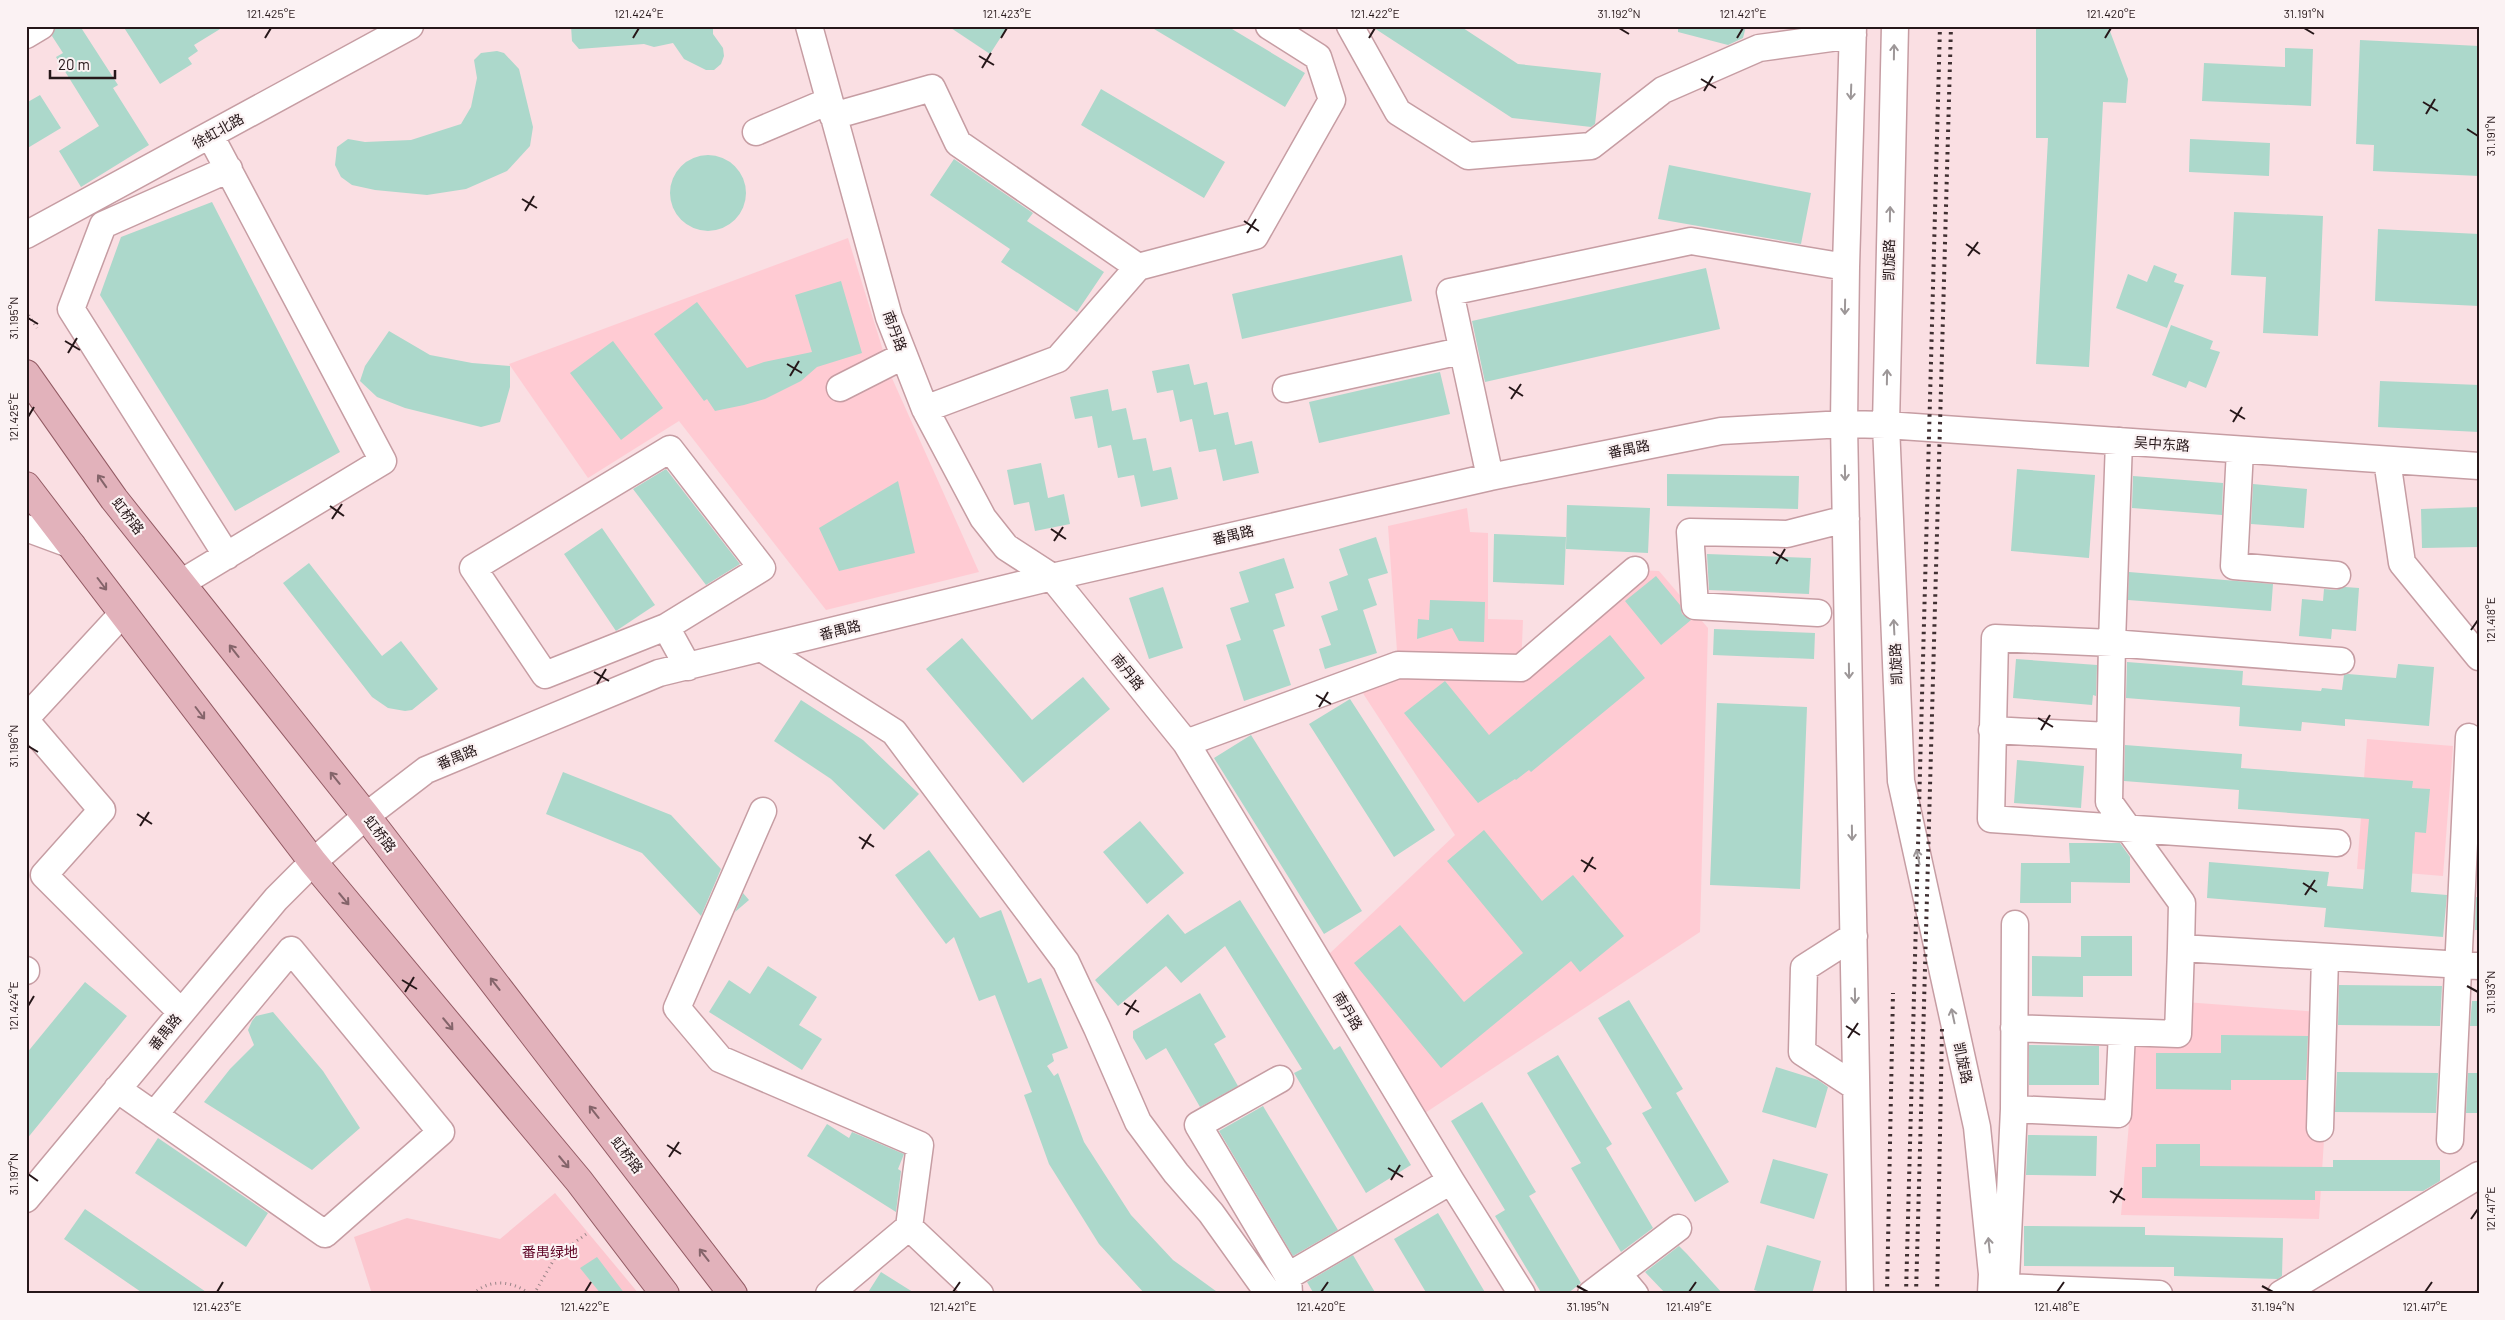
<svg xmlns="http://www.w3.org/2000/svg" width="2505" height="1320" font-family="Barlow,'Noto Sans SC',sans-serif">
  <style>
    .built { fill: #ffcbd3 }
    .green { fill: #fcc7cf }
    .building { fill: #acd8cb }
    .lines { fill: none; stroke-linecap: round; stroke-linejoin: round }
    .minor-casing { stroke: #c69da3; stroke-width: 29 }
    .major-casing { stroke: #935b64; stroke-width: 30 }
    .path { stroke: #9a8588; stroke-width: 3; stroke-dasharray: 1 4; stroke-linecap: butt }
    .minor { stroke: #fff; stroke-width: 26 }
    .major { stroke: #e2b2bb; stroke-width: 28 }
    .rail { stroke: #3f2f31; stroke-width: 4; stroke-dasharray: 2.5 5; stroke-linecap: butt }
    .oneway { stroke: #9d9798 }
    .oneway2 { stroke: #84646a }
    .ticks { fill: none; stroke: #261719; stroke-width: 2 }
    .labels { text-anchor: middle; stroke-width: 4.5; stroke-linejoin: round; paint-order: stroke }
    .street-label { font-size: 14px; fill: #261719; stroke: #fbf2f3 }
    .park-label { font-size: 14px; fill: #5c0123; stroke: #fbf2f3 }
    .neatline { fill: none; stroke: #261719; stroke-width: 2 }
    .ticks-label { font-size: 12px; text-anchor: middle; fill: #261719 }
  </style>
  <rect width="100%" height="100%" fill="#fadfe3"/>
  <path class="built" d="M848,238L891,376L979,572L826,610L679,421L588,478L509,364Z
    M1467,508L1470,532L1488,533V619L1523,620L1521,668L1635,570L1659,571L1708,628L1700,932L1425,1113L1328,955L1455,835L1355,681L1398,665L1388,526Z
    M2367,739L2453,746L2443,876L2357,869Z
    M2185,1002L2332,1013L2319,1219L2121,1215L2131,1100L2134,1032L2178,1034Z"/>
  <path class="green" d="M555,1193L639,1294H372L354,1237L407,1218L500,1239Z"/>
  <path class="building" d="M56,26H80L118,85L113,88L149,145L81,187L59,151L99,126L56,57L63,53L52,36Z
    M123,26H225L194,45L198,51L188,58L192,64L160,84Z
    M571,26H713V34L723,48L724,56L721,64L714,70H706L684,59L673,43L654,47L644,44L579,49L572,41Z
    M948,26H1008L990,54Z
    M1149,26H1227L1305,73L1285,107Z
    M1371,26H1460L1518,64L1601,73L1595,124L1591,127L1512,118Z
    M1678,26H1746L1743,38L1728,45L1678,32Z
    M2036,26H2108L2128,79L2126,103L2103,102L2089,367L2036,364L2048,138H2036Z
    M2360,40L2479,46V176L2373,171L2374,145L2356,144Z
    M2285,48L2313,49L2311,106L2202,101L2204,63L2285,67Z
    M497,51L504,53L519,69L533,127L530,146L507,171L466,189L427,195L375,190L352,185L341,177L335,165L337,147L348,139L365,142L411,140L461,124L471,107L477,78L474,60L481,53Z
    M1101,89L1225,162L1204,198L1081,125Z
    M40,95L61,128L26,149V103Z
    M2190,139L2270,143L2269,176L2189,172Z
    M670 193a38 38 0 1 1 76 0a38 38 0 1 1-76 0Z
    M954,159L1033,213L1027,221L1104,272L1077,312L1001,262L1010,249L930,195Z
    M1669,165L1811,193L1801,244L1658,219Z
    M212,202L340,452L235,511L100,295L121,237Z
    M2234,212L2323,216L2318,336L2263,333L2266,277L2231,275Z
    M2378,229L2479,234V306L2375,301Z
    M1402,255L1412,301L1242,339L1232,294Z
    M2154,265L2177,274L2174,282L2184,285L2167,328L2116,308L2128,274L2147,282Z
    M1706,268L1720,329L1485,382L1472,321Z
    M841,281L862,353L817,367L801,381L765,399L744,405L715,411L707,399L704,401L654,334L697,302L747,368L764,362L812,352L795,295Z
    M2171,325L2213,341L2210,349L2220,352L2206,388L2189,381L2186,388L2152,375Z
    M389,331L430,355L472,363L510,366V387L500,422L481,427L405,408L377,397L360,381L365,366Z
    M613,341L663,408L621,440L570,373Z
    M1189,364L1194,385L1207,382L1214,415L1228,412L1235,445L1252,441L1259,473L1223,481L1216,449L1199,452L1192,419L1180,422L1173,390L1157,393L1152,371Z
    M1440,372L1450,414L1319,443L1309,402Z
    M2380,381L2479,385V432L2378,427Z
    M1108,389L1112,411L1126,408L1133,440L1146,438L1153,471L1171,467L1178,499L1141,507L1134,475L1118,478L1111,445L1098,448L1092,416L1075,419L1070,397Z
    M1041,463L1048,498L1064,494L1070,524L1035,531L1029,502L1014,505L1007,470Z
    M666,469L740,564L706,585L633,489Z
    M2017,469L2095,475L2089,558L2011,551Z
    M1667,474L1799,476L1798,509L1667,506Z
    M2133,476L2223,483L2222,515L2132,508Z
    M898,481L915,553L839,571L819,528Z
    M2253,484L2307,489L2304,528L2251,524Z
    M1567,505L1650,508L1648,553L1566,549Z
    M2479,507V547L2422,548L2421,509Z
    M602,528L655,605L616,631L564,554Z
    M1494,534L1566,537L1564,585L1493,582Z
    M1376,537L1388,573L1368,579L1377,605L1363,610L1377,653L1325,669L1319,649L1331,645L1321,616L1338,610L1329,582L1348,575L1339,549Z
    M1707,554L1811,558L1809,594L1709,590Z
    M1284,558L1294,588L1275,594L1285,626L1273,630L1291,685L1244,701L1226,645L1241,640L1230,608L1249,602L1239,572Z
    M309,563L382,656L401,641L438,689L412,710L405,711L388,708L372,697L283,583Z
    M2129,572L2273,584L2271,611L2128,600Z
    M1656,576L1680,605L1682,614L1691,620L1661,645L1625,601Z
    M1163,587L1183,648L1149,659L1129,598Z
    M2345,587L2359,588L2356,631L2332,629L2331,639L2299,636L2302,599L2323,601L2324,589L2336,590Z
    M1430,600L1485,602L1484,642L1459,641L1452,628L1417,639L1418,619L1429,620Z
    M1714,629L1815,633L1814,659L1713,655Z
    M1610,635L1645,678L1531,772L1529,770L1516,780L1515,779L1478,803L1404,713L1445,681L1489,735Z
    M962,638L1032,720L1083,677L1110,709L1023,783L926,669Z
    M2016,659L2097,665L2096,696L2093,695L2092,705L2013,698Z
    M2127,662L2243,671L2242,685L2321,691L2322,688L2342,690L2344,675L2348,674L2396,678L2398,664L2434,667L2429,726L2345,719V726L2302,722L2301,731L2239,726L2240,707L2126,698Z
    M1350,699L1435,830L1394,857L1309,724Z
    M801,700L863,740L919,794L884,830L831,779L774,741Z
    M1717,703L1807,707L1800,889L1710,885Z
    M1251,735L1362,911L1324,934L1214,758Z
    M2125,745L2242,754L2241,768L2413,781L2412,788L2430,789L2426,833L2415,832L2411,892L2447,895L2443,937L2324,927L2326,908L2207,898L2209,862L2329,872L2327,886L2363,889L2369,819L2238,809L2239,790L2124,781Z
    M2017,760L2084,766L2081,808L2014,803Z
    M563,772L671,815L721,869L701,916L642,853L546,814Z
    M1140,821L1184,873L1147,904L1103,852Z
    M1484,830L1542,901L1573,875L1624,936L1580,972L1571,961L1441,1068L1354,963L1400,925L1464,1002L1523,953L1447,861Z
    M2069,843H2120L2130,857V883L2071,882V903H2020L2021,863H2070Z
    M929,850L980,918L1001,910L1028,983L1041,978L1068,1048L1052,1054L1054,1061L1047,1066L1054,1076L1058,1073L1084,1142L1131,1215L1173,1260L1220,1294H1145L1099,1244L1049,1164L1024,1095L1032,1092L995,995L979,1001L954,937L946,944L895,875Z
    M743,893L749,900L735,912Z
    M2476,897L2479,898V930H2475Z
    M1240,900L1334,1050L1340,1046L1411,1165L1366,1193L1294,1073L1302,1069L1225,946L1181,983L1166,966L1118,1006L1095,980L1168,914L1185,934Z
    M2081,936H2132V976H2083V997L2032,996V956L2081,957Z
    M768,966L817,997L799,1025L822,1039L802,1070L709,1012L729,980L750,994Z
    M85,982L127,1016L26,1140V1054Z
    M2339,985L2442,986L2440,1026L2338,1025Z
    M1200,993L1226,1037L1214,1044L1238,1086L1200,1107L1166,1048L1146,1060L1133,1038V1031Z
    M1629,1000L1683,1089L1676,1093L1729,1182L1695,1202L1642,1113L1652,1108L1598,1018Z
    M2472,1001H2479V1026H2470Z
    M273,1012L323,1071L360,1128L312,1170L204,1102L230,1069L254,1045L248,1030L252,1021L256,1016Z
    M2221,1035L2308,1036L2306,1080H2231V1090L2156,1089V1053H2221Z
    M2029,1045L2099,1046V1085H2029Z
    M1558,1055L1612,1144L1606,1148L1653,1228L1621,1252L1571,1168L1581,1163L1527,1073Z
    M1776,1067L1818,1080L1828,1087L1816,1128L1762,1112Z
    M2337,1072L2438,1073L2436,1113L2335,1112Z
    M2468,1073H2479V1113H2466Z
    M1482,1102L1536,1192L1529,1196L1581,1283L1567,1294H1542L1495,1216L1505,1210L1451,1121Z
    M1263,1106L1338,1230L1293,1256L1219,1131Z
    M827,1124L849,1138L852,1132L904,1154L898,1169L901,1171L896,1212L807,1156Z
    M2028,1135L2097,1136L2096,1176L2026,1175Z
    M158,1138L268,1213L246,1247L135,1173Z
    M2156,1144H2200V1166L2333,1167V1160H2440V1181L2423,1191H2315V1200L2142,1198V1167H2156Z
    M1773,1159L1828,1174L1814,1219L1760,1203Z
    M85,1209L209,1294H144L64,1239Z
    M1438,1213L1486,1294H1427L1394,1239Z
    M2024,1226L2145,1227V1235L2283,1238L2282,1276L2278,1279L2174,1276V1267L2024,1266Z
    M1767,1245L1821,1261L1812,1294H1768L1754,1290Z
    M1679,1246L1687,1254L1723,1294H1666L1645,1272Z
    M1353,1255L1376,1294H1314L1307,1282Z
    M597,1257L625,1294H601L580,1268Z
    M881,1272L916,1294H867Z"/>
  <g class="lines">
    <g class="minor-casing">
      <path id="minor" d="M809,26L889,317L925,409L983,518L1006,547L1052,577L1186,743L1451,1181L1522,1294
        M1350,26L1398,112L1468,156L1591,146L1663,90L1759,48L1853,35
        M1853,26L1846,267L1844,424L1860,1294
        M1895,26L1886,425L1901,781L1977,1127L1992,1274L1991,1294
        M26,35L41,26
        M833,116L932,88L958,143L1138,267L1058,359L925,409
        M756,132L829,101
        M26,235L410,26
        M1138,267L1255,236L1332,100L1318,57L1269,26
        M840,388L903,356
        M1286,389L1461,351
        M2119,441L2112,643L2109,802L2182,903L2181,948
        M2240,450L2234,566L2337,575
        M2387,460L2402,563L2479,657
        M1490,477L1450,292L1691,241L1846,267
        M26,528L72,545
        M227,556L71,309L103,225L229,169
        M181,583L383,461L210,135
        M1818,613L1695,606L1690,532L1787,534L1846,519
        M666,627L762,568L670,449L473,568L545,675L666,627L688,667
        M763,649L894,732L1066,962L1097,1028L1138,1122L1176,1173L1211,1213L1269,1294
        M26,718L123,613
        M26,721L102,810L44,875L181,1012
        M1992,730L2109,736
        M1186,743L1398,665L1521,668L1635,570
        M763,811L677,1008L720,1059L920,1145L909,1227L980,1294
        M2337,843L1991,819L1995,638L2112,643L2341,661
        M1854,936L1804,968L1802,1052L1856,1087
        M26,971V970
        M2014,1028L2178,1034L2181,948L2479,966
        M1280,1079L1198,1125L1288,1276
        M117,1089L325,1234L441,1132L291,950L154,1115
        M2014,1109L2118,1114L2122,1032
        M2320,1128L2325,958
        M2450,1140L2469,737L2479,745
        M26,1199L276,899L313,862L366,816L426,770L659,673L1052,577L1490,477L1721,431L1844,424L1886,425L2479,466
        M1619,1275L1635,1294
        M2006,1278L2014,1109L2015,924
        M2006,1287L2159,1294
        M829,1294L909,1227
        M1289,1294L1288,1276L1451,1181
        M1591,1294L1678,1228
        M2281,1294L2479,1175"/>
    </g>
    <g class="major-casing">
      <path id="major" d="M26,374L114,499L366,816L733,1294
        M26,486L313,862L579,1181L665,1294"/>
    </g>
    <path class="path" d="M26,311L37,328
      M473,1294C490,1278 513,1281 530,1294
      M534,1294L556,1256L589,1232"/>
    <use href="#minor" class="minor"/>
    <use href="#major" class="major"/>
    <path class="rail" d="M1887,1294L1893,993
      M1906,1294L1940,26
      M1916,1294L1951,26
      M1937,1294L1942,1028"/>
  </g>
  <defs><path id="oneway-shaft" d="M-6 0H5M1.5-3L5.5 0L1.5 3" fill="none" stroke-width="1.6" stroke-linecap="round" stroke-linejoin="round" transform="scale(1.25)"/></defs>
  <g class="oneway">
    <use href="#oneway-shaft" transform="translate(1894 52) rotate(-89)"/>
    <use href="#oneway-shaft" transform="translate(1851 92) rotate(92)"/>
    <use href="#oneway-shaft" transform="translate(1890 214) rotate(-89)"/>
    <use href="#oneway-shaft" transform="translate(1845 307) rotate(91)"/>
    <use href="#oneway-shaft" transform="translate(1887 377) rotate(-89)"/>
    <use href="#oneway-shaft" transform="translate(1845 473) rotate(89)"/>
    <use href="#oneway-shaft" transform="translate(1894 627) rotate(-93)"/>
    <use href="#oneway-shaft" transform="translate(1849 671) rotate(89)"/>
    <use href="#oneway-shaft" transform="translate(1852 833) rotate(89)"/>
    <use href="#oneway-shaft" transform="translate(1918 857) rotate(-102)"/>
    <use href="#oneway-shaft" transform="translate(1855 996) rotate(89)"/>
    <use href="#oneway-shaft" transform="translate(1953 1016) rotate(-102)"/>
    <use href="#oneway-shaft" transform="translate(1989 1245) rotate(-96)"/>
  </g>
  <g class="oneway2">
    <use href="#oneway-shaft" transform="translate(102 481) rotate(-125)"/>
    <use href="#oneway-shaft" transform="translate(102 584) rotate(53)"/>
    <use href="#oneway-shaft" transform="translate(234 651) rotate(-128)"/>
    <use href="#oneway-shaft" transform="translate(200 713) rotate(53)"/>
    <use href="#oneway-shaft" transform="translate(335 778) rotate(-129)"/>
    <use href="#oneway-shaft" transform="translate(344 899) rotate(50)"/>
    <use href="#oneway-shaft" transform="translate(495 984) rotate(-128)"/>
    <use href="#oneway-shaft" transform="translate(448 1024) rotate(50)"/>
    <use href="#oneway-shaft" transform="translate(594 1112) rotate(-128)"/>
    <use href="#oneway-shaft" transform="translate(564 1162) rotate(50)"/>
    <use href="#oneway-shaft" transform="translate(704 1255) rotate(-128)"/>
  </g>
  <path class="ticks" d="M1619,28L1629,34M2304,28L2314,34M265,38L271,28M633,38L639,28M1001,38L1007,28M1369,38L1375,28M1737,38L1743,28M2105,38L2111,28M979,56L994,65M982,68L991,53M1701,79L1716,88M1704,91L1713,76M2423,102L2438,111M2426,114L2435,99M2467,129L2478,136M522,199L537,208M525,211L534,196M1244,221L1259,231M1247,233L1256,219M1966,244L1980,254M1968,256L1978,242M28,318L38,324M65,341L80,350M68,353L77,338M787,364L802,373M790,376L799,361M1509,387L1523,396M1511,399L1521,384M2230,410L2245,419M28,417L34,407M2233,422L2242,407M330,506L344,516M332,519L342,504M1051,529L1066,539M1054,541L1063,527M1773,552L1788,561M1776,564L1785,549M2471,630L2478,620M594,672L609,681M597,684L606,669M1316,695L1331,704M1319,707L1328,692M2038,718L2053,727M2041,730L2050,715M28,746L38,752M137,814L152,824M140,826L149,812M859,837L874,847M862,849L871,834M1581,860L1596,869M1584,872L1593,857M2303,883L2317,892M2305,895L2315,880M402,980L417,989M2467,986L2478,992M405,992L414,977M1124,1003L1139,1012M28,1006L34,996M1126,1015L1136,1000M1846,1026L1860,1035M1848,1038L1858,1023M667,1145L681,1154M669,1157L679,1142M1388,1168L1403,1177M28,1174L38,1181M1391,1180L1400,1165M2110,1191L2125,1200M2113,1203L2122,1188M2471,1219L2478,1209M1577,1286L1588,1292M2262,1286L2273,1292M217,1292L223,1282M585,1292L591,1282M953,1292L960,1282M1321,1292L1328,1282M1689,1292L1696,1282M2057,1292L2064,1282M2425,1292L2432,1282"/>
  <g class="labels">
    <g class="street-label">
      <text transform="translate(218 131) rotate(-29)" y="5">徐虹北路</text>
      <text transform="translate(1889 260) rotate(-89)" y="5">凯旋路</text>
      <text transform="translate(895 331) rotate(70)" y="5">南丹路</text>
      <text transform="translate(2162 444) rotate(4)" y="5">吴中东路</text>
      <text transform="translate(1629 449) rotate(-11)" y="5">番禺路</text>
      <text transform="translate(128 516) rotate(52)" y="5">虹桥路</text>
      <text transform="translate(1233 535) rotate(-13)" y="5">番禺路</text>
      <text transform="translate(840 630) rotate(-14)" y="5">番禺路</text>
      <text transform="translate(1896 664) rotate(-93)" y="5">凯旋路</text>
      <text transform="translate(1128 672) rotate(51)" y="5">南丹路</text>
      <text transform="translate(457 757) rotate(-22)" y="5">番禺路</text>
      <text transform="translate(380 834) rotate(52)" y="5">虹桥路</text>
      <text transform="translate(1348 1011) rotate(59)" y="5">南丹路</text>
      <text transform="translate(165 1032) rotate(-51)" y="5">番禺路</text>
      <text transform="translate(1963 1063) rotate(78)" y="5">凯旋路</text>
      <text transform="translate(627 1155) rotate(52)" y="5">虹桥路</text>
    </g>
    <g class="park-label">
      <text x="550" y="1257">番禺绿地</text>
    </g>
  </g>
  <rect width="2505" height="1320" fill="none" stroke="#fbf2f3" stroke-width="55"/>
  <path d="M50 70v8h65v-8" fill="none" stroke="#261719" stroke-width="2.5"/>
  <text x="58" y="70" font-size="15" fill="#261719" stroke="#fbf2f3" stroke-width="4" paint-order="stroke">20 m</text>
  <rect x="28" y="28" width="2450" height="1264" class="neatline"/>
  <g class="ticks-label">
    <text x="271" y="18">121.425°E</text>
    <text x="639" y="18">121.424°E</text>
    <text x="1007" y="18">121.423°E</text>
    <text x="1375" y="18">121.422°E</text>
    <text x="1619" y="18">31.192°N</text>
    <text x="1743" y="18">121.421°E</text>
    <text x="2111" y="18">121.420°E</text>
    <text x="2304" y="18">31.191°N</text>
    <text transform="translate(2491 136) rotate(-90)" y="4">31.191°N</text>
    <text transform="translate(14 318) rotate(-90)" y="4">31.195°N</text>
    <text transform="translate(14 417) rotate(-90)" y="4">121.425°E</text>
    <text transform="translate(2491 620) rotate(-90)" y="4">121.418°E</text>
    <text transform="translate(14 746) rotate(-90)" y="4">31.196°N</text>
    <text transform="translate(2491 992) rotate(-90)" y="4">31.193°N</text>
    <text transform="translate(14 1006) rotate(-90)" y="4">121.424°E</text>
    <text transform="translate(14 1174) rotate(-90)" y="4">31.197°N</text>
    <text transform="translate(2491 1209) rotate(-90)" y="4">121.417°E</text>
    <text x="217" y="1311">121.423°E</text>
    <text x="585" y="1311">121.422°E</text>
    <text x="953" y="1311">121.421°E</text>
    <text x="1321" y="1311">121.420°E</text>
    <text x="1588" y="1311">31.195°N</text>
    <text x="1689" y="1311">121.419°E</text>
    <text x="2057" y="1311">121.418°E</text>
    <text x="2273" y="1311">31.194°N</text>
    <text x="2425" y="1311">121.417°E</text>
  </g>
</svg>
